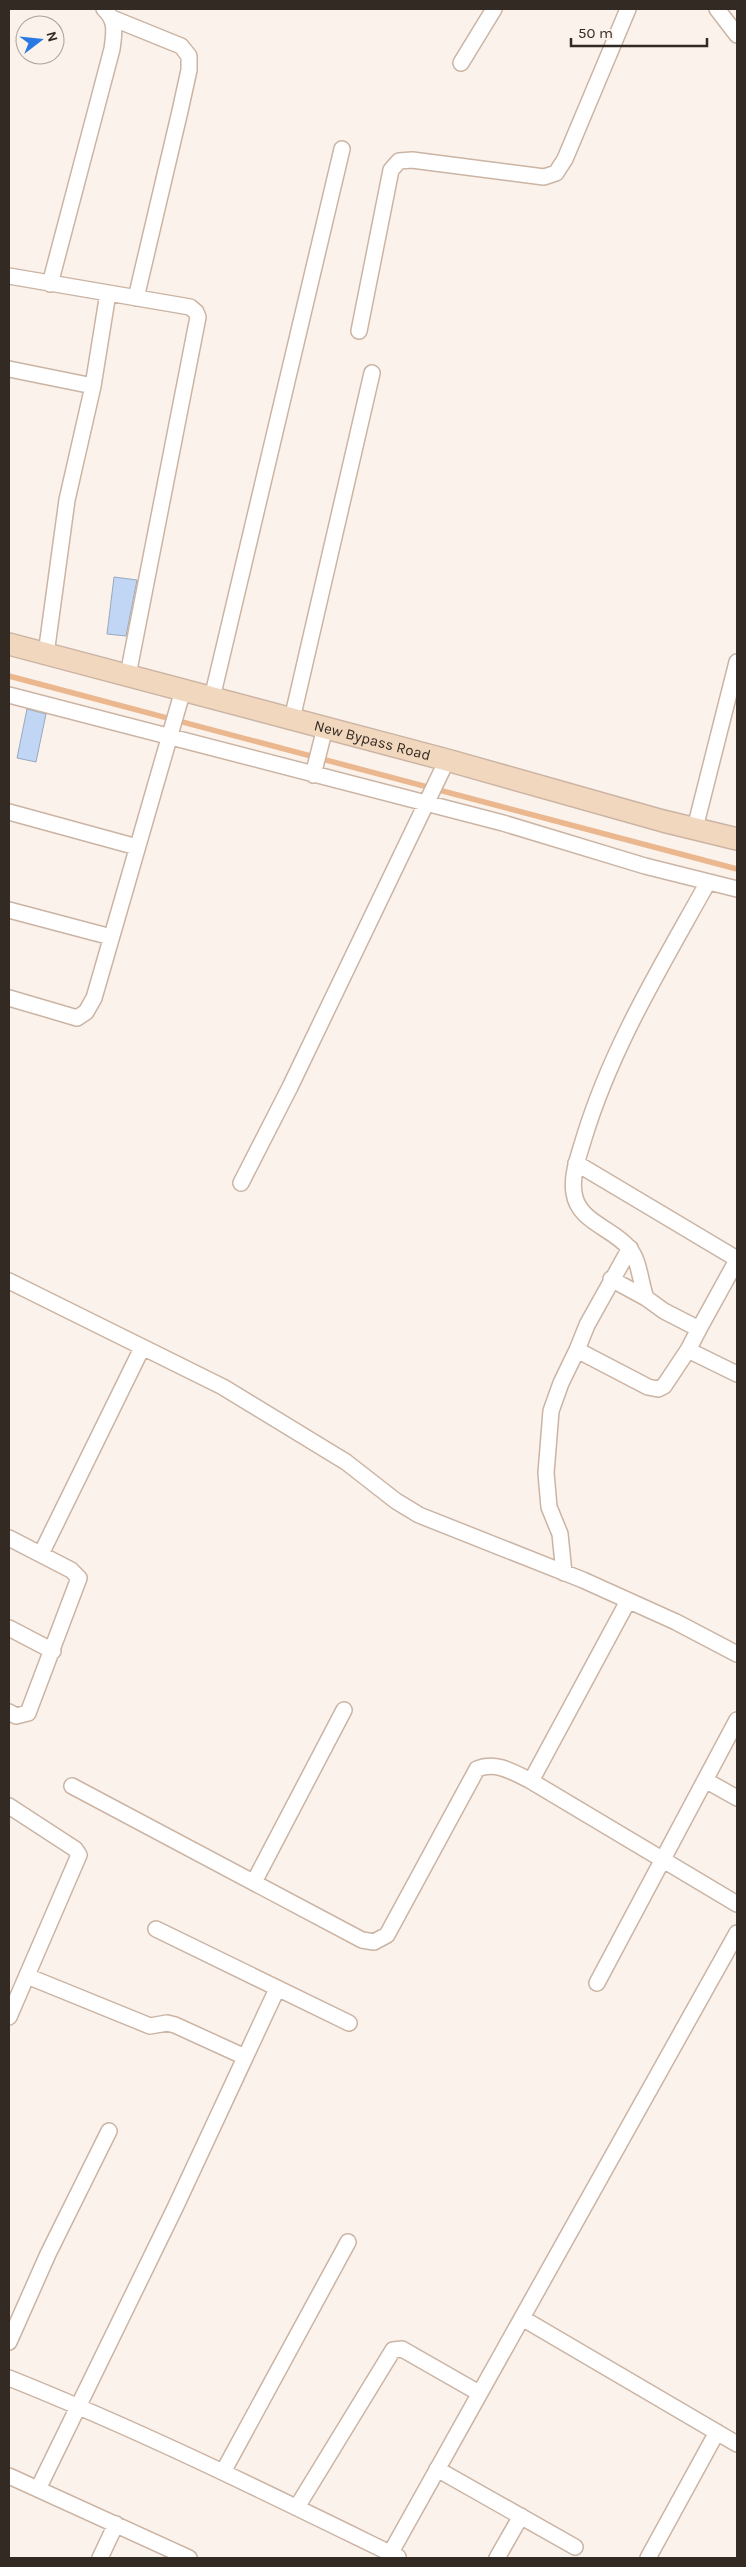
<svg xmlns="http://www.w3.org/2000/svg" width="746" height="2567" font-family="Karla,sans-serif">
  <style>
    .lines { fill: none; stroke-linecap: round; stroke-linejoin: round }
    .stream { stroke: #ebb78e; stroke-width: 5.5 }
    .building { fill: #c1d6f5; stroke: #99a8bd }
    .minor-casing { stroke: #cbb4a3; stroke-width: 18 }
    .secondary-casing { stroke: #cbb4a3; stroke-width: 24 }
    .minor { stroke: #fff; stroke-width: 15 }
    .secondary { stroke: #f1d7be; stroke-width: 21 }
    .labels { text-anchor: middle; stroke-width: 4; stroke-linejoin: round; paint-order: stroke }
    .street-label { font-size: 15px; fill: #332a23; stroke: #fbf2eb }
  </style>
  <rect width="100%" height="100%" fill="#fbf2eb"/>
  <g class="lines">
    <path class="stream" d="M9,676L737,869"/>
  </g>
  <path class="building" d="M114,577L137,580L126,636L107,634Z
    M27,709L46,714L36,762L17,758Z"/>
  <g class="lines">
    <g class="minor-casing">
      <path id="minor" d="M717,9L737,35
        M112,18L181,46L189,56V70L180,111L136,298
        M461,63L494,9
        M9,276L190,307L196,312L198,317L128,675
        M50,284L112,49C114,34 117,20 104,9
        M359,331L391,170L399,161L412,160L544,177L556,173L565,159L628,9
        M9,369L93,386L108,293
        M46,654L67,500L93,386
        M9,695L503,823L645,866L737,889
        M212,698L342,149
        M292,719L372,373
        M313,775L325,728
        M9,812L137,847
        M695,828L737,662
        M708,882C662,965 612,1046 584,1138C579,1155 571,1175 574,1193C578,1222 613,1228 629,1248C640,1261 640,1282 646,1298L664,1311L699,1329L737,1260
        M9,910L111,937
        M9,998L77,1018L86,1012L94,998L183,690
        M576,1163L737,1259
        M241,1183L290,1087L447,760
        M630,1248L587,1325L577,1350L648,1387L658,1389L664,1386L688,1350L699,1329
        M611,1279L646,1298
        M9,1281L223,1387L346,1462L396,1501L419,1515L583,1580L676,1622L737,1654
        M688,1350L737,1374
        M9,1538L71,1570L79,1578L28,1713L16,1716L9,1712
        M41,1554L142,1348
        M564,1573L560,1534L549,1507L546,1473L551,1411L561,1383L577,1350
        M9,1628L53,1651
        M705,1780L737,1798
        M531,1781L628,1601
        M72,1786L362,1940L374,1942L387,1935L477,1769C496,1761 513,1772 531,1781L737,1904
        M9,1806L75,1849L79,1855L9,2017
        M254,1882L344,1710
        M156,1929L349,2023
        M27,1976L150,2026L167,2023L175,2025L245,2057
        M597,1983L737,1720
        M522,2318L737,2444
        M9,2342L48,2254L109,2131
        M9,2378C142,2431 269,2494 398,2557
        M437,2469L575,2547
        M223,2472L348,2242
        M9,2476L189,2558
        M38,2489L175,2208L277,1989
        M297,2507L393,2350L402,2349L479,2393
        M390,2554L737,1933
        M100,2558L116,2524
        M497,2558L521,2516
        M648,2558L717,2432"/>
    </g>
    <g class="secondary-casing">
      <g id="secondary">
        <path id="s1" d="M9,644L447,760L663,821L737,839"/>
      </g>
    </g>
    <use href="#minor" class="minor"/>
    <use href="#secondary" class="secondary"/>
  </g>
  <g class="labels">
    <g class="street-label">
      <text dy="5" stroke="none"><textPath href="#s1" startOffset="376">New Bypass Road</textPath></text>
    </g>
  </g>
  <rect width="746" height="2567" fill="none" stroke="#332a23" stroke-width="20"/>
  <g transform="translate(40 40) rotate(74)"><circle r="24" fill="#fbf2eb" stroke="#aba29b"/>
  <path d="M0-4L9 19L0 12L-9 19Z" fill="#2978e3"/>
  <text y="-8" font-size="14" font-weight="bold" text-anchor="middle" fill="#332a23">N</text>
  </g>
  <path d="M571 38v8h136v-8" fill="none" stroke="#332a23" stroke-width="2.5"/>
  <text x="578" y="38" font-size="15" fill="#332a23" stroke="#fbf2eb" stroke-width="4" paint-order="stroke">50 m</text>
</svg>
